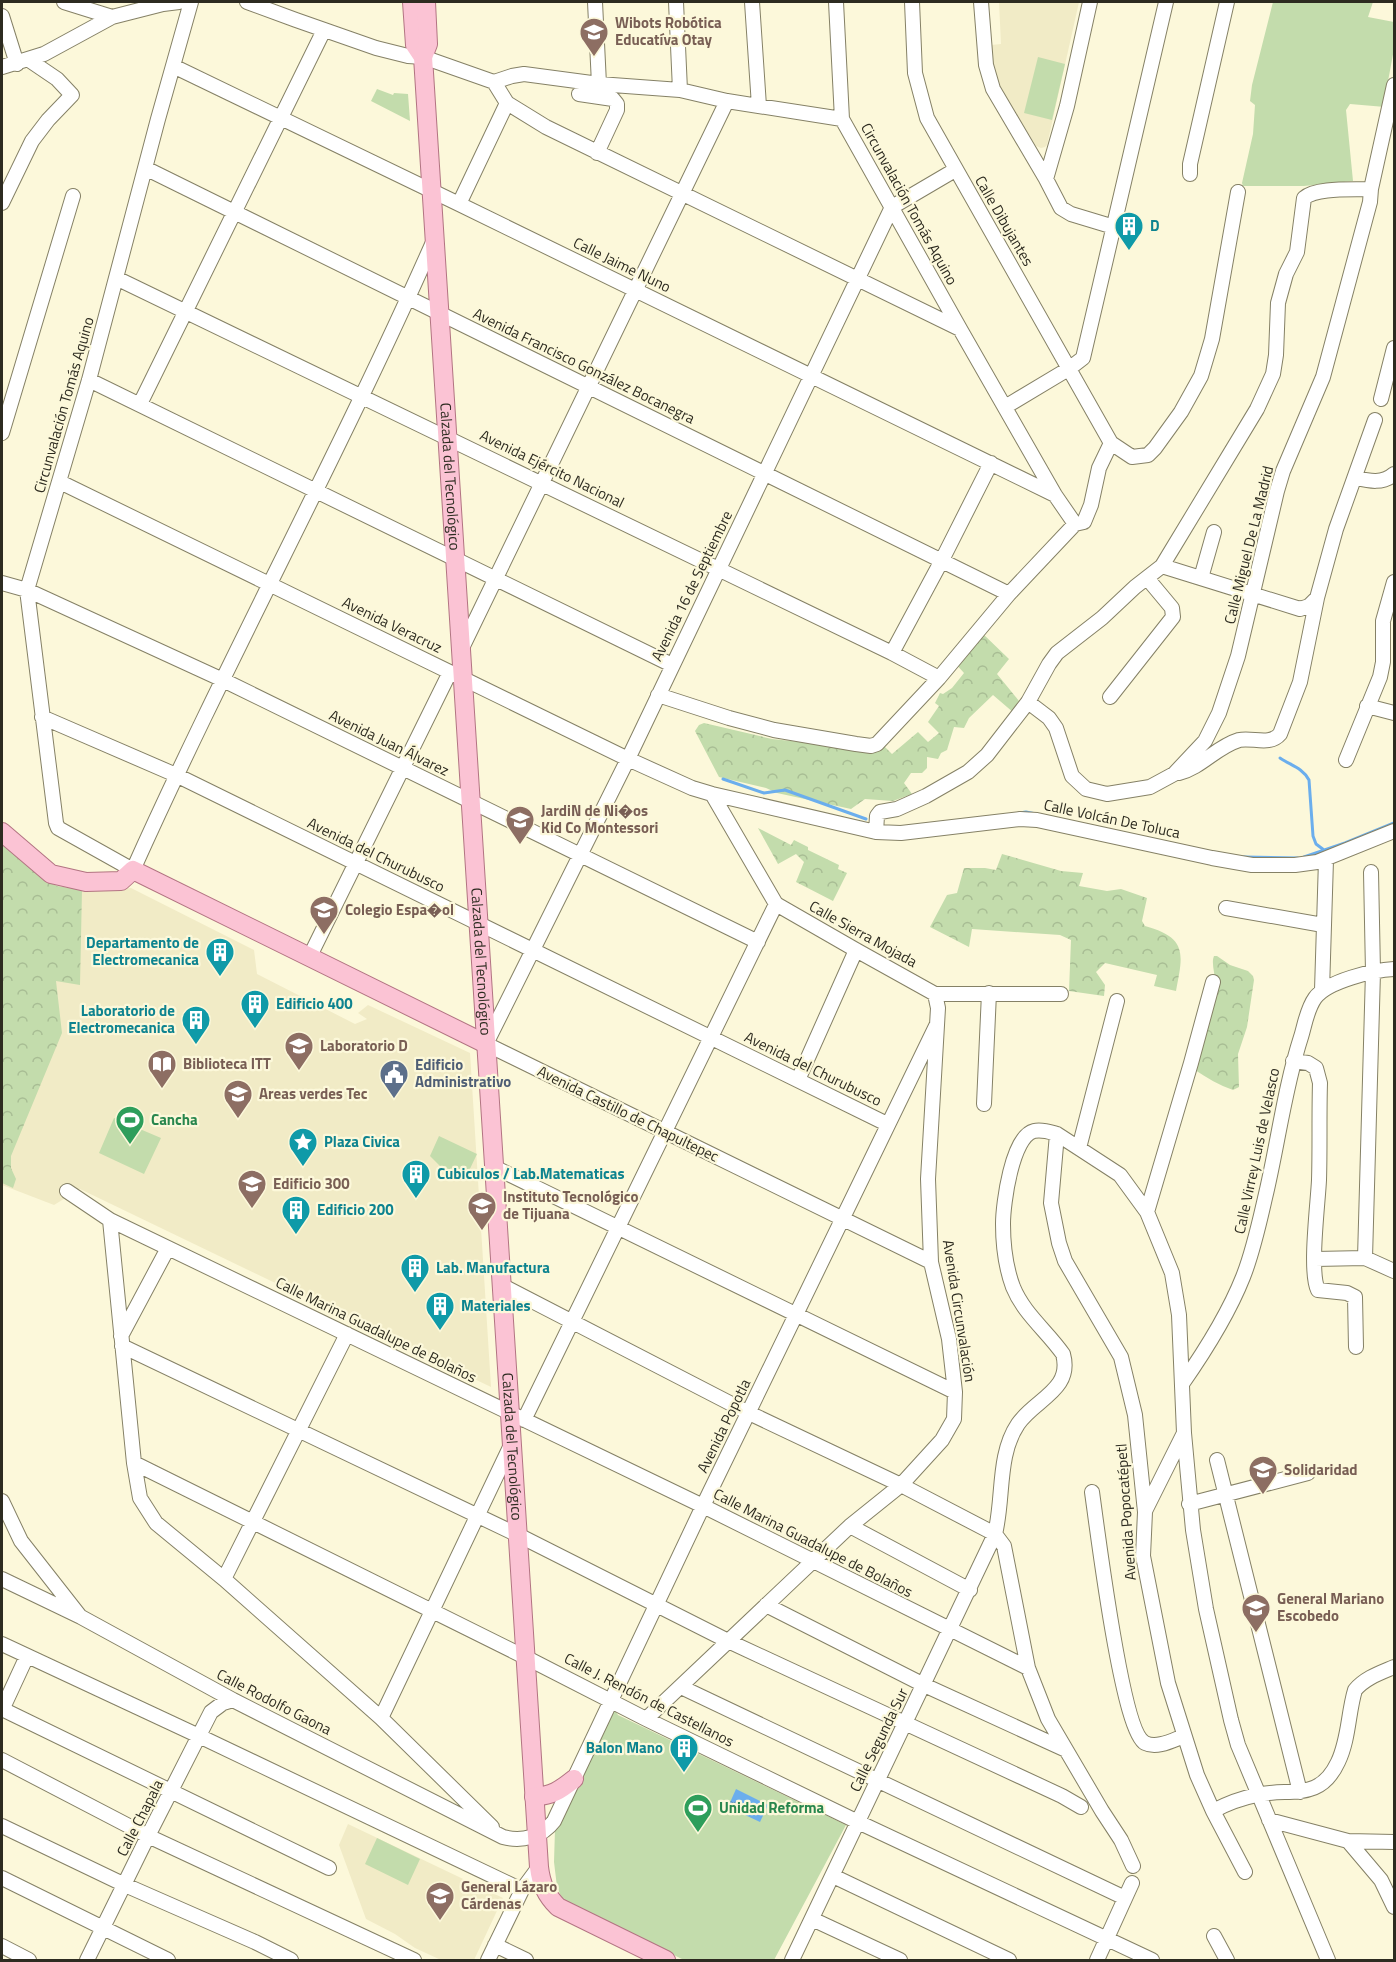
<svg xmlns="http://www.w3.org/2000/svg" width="1396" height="1962" font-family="'Titillium Web',sans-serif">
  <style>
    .built { fill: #f1ebc6 }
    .green { fill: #c3dcac }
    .forest { fill: url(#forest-crowns) }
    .water { fill: url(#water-ripples) }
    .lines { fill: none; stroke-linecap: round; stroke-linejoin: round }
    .stream { stroke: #6baeed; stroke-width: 3 }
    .minor-casing { stroke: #858166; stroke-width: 16 }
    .major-casing { stroke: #b27482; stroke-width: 20 }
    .minor { stroke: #fff; stroke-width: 14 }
    .major { stroke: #fbc3d4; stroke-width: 18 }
    .labels { text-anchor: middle; stroke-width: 4.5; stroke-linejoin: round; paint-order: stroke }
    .education-label { font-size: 15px; font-weight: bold; fill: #785e54; stroke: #fcf8da; text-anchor: start }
    .street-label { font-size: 15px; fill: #2d2b20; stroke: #fcf8da }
    .culture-label { font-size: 15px; font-weight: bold; fill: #0d838f; stroke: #fcf8da; text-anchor: start }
    .service-label { font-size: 15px; font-weight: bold; fill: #4e5e75; stroke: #fcf8da; text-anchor: start }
    .leisure-label { font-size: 15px; font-weight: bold; fill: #27864d; stroke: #fcf8da; text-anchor: start }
  </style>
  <defs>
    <pattern id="forest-crowns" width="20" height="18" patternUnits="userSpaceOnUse" patternTransform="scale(1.5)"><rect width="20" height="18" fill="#c3dcac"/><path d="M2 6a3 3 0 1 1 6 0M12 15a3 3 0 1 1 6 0" fill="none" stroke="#a8bd94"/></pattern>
    <pattern id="water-ripples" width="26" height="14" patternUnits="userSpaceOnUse" patternTransform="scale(1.5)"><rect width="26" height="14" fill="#6baeed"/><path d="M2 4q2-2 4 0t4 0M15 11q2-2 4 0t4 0" fill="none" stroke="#588ec0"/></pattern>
  </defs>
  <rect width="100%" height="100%" fill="#fcf8da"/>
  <path class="built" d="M999,2H1079L1047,145L1045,147L1041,148L1036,146L1002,91L996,77L992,60L991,45L1001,44Z
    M2,840L57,886L106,891L131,888L254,950L257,974L355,1024L367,1019L358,1013L368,1005L470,1053L491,1387L80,1189L54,1205L2,1185Z
    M348,1824L503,1898L474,1960H441L415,1948L395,1934L366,1919L339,1845Z"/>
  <path class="green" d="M1273,2H1307L1315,3L1316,2H1373L1368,17L1394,22V49L1386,92L1385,107L1350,104L1346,110L1353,181L1304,186H1243L1242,183L1253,134L1255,105L1250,101L1252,85Z
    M1038,57L1065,64L1052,120L1024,113Z
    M377,89L393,95L394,93L408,94L410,121L371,101Z
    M114,1118L161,1138L144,1174L99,1153Z
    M439,1136L477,1154L467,1175L441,1167L430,1156Z
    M614,1709L618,1715L846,1825L774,1960H684L563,1901L557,1887L554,1862L555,1829Z
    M377,1838L420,1859L408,1885L365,1864Z"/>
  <path class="forest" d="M982,633L1009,659L997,674L1019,701V708L1014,713L993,695L969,718L964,728L954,727L947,750L941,753L938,759L927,757V768L922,773H911L904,783L912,794L893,801L865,799L851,809L777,793L766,788L719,777L695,731L699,725L704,723L772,739L820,744L879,741L892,754L918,732L928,742L939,733L928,722L939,706L935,703L940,693L943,694L952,688L964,673L955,663Z
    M758,828L791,845L794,840L808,847V850L839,865L838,869L847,873L833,901L796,882L804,862L796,854L778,864Z
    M2,843L47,881L57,886L82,890L80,985L56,981L62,1033L11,1156V1168L16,1179L13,1188L2,1183Z
    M1002,854L1061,871L1083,873L1079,886L1107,891L1121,889L1147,898L1142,921L1145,926C1188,938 1183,954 1176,991L1154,986L1157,975L1105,963L1096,972L1105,985L1104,996L1069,991L1071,940L1060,935L972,929L969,947L930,927L947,895L957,893L964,868H985L996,870Z
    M1214,956H1217L1230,965L1248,971L1253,976L1254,980L1247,1027L1238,1054L1239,1087L1233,1090C1219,1085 1207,1078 1195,1070L1215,981C1215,973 1211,963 1214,956Z"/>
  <path class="water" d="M736,1789L768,1805L760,1822L728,1807Z"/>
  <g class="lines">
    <path class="stream" d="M1280,758C1290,765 1303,768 1309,780L1313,836L1316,844L1324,850
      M723,779L764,793L785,790L866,819
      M1019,813L1026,812L1036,814
      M1244,857L1298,858
      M1304,857L1345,843L1394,823"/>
    <g class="minor-casing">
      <path id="minor" d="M64,2L112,17
        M191,2L158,119L89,380L27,590L56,823L58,828L133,870C228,658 340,453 434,240
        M247,2L296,20L376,48L408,56L423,57L494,82L512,76L524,74L599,84L680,90L727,101L842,119
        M595,2L599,84
        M676,2L680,90
        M752,2L759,106
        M836,2L842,119L960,329L1055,495L1075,524
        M912,2L915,73L927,118L1111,443L1132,457L1148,455L1155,448L1181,412L1201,376L1212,339L1238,192
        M981,2L986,65L993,89L1046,179L1061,208L1071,214L1114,227
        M2,16L17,64
        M173,66L459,204L1055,495
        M2,67L44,54L112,17L163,4L179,2
        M579,94L613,99L617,104V110L597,153
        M507,103L546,127L960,329
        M145,168L1009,594
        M1190,174V164L1227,2
        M1046,179L1067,106L1090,2
        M2,203L32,141L48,120L72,95L57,79L29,60
        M459,204L507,103L494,82
        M116,278L892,653L939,678
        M89,380L672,665
        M1381,399L1394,348
        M140,404L324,30
        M1005,407L1070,368L1083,358L1166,2
        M2,433L73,196
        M1356,478C1369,481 1383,484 1394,474
        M60,482L628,759L692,788L712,794L876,832L901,833L1020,819L1037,820L1212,858L1252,865H1295L1317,862L1394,831
        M1162,566L1300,609L1309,606L1317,598
        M1201,578L1214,532
        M2,583L27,590L223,680L758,942
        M461,650L727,101
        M892,653L942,560L991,463
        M658,695L729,718L774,730L856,744L871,746L877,744L939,678L1009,594L1075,524L1084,522L1091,505L1099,468L1111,443
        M1110,697L1173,617L1172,608L1147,578
        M1028,702L1049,718L1056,728L1072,776L1086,789L1107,794L1150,787L1174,774L1205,741L1219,713L1238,656L1277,491L1283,471L1323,377L1370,202L1371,189L1394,85
        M1367,706L1394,713
        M42,717L176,775L887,1124
        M1346,760L1380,677L1383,662V621L1394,582
        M1179,773C1202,767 1216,747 1239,740C1252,737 1270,746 1280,734L1300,682L1317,598L1336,529L1375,420
        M712,794L776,904L856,950L935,994H1061
        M876,832L877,816L880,812L897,809L926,796L968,772L987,755L1028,702L1049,664L1057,653L1102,618L1135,587L1162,566L1257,409L1273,374L1276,355L1278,303L1286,274L1297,252L1304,198C1317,187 1353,190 1371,189
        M1226,908L1323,925
        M310,956L450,672
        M1322,990L1326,860
        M1293,1061L1308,1063L1316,1068L1320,1083C1319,1116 1320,1148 1319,1180C1318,1203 1309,1272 1318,1290L1347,1293L1355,1297L1356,1347
        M798,1080L856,950
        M984,1104L989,993
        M1057,1134L1051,1203L1059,1243L1065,1261L1121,1357L1135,1415L1145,1512L1143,1556L1168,1683L1197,1775L1213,1811L1245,1872
        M1079,1148L1117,1001
        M494,1167L955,1392
        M67,1191L110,1220L703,1506L1028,1668
        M1147,1212L1191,1063L1213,982
        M110,1220L134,1463L140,1498L156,1523L224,1579L381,1718L492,1827
        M1365,1258L1373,972L1371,872
        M1315,1259L1365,1258L1394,1271
        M931,1262L486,1044L628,759L892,207L955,170
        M501,1285L749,1413L901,1485L995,1534L1004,1546L1028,1668L1039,1696L1048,1719L1102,1811L1121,1840L1133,1866
        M121,1336L168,1248
        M122,1346L518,1535L728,1641L1062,1796L1081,1807
        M1182,1384C1205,1351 1228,1315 1243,1277C1253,1252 1259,1224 1265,1198C1278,1144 1284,1090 1301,1037C1305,1024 1307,1009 1315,998C1327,981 1374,970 1394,969
        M524,1420L776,904
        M1217,1460L1300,1792
        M134,1463L525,1657L646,1719L858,1822L1152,1960
        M1092,1492C1097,1527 1122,1731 1145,1743C1157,1749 1173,1740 1184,1736
        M2,1501L21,1541L79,1615
        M1189,1504L1308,1473
        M1145,1511L1183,1435
        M850,1526L970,1590
        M2,1579L81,1617L233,1700L503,1837C522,1842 542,1837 554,1821L703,1506L937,1024
        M224,1579L347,1334
        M766,1605L924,1685L1066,1750
        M2,1644L199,1736L522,1890
        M681,1687L1125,1898
        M2,1709L329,1868
        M2,1710L27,1656
        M381,1718L512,1443
        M646,1719L850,1526L901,1485L942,1440L954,1419L955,1392L949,1339L931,1262L928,1179L938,1008L935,994
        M2,1760L148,1836L414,1960
        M1213,1811C1226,1804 1242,1798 1257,1795C1289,1787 1319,1803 1338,1762C1349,1739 1348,1713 1355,1690C1365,1678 1380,1673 1394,1667
        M1269,1820L1348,1841L1394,1842
        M2,1826L125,1885L255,1942L291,1960
        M1348,1841L1381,1880L1394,1907
        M833,1876L1009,1960
        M2,1878L168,1960
        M812,1919L900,1960
        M1214,1936L1227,1960
        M495,1945L526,1960
        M2,1946L29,1960
        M87,1960L148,1836L211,1712L223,1703L233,1700
        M488,1960L522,1890L539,1867
        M792,1960L995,1534C1004,1498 997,1455 1018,1424C1035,1399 1073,1390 1063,1354C1047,1331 1024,1314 1013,1287C1006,1268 1003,1245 1003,1224C1003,1204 1012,1136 1034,1131C1042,1129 1050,1132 1057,1134L1120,1175L1147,1212L1172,1273L1179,1315L1184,1433L1193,1530L1206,1609L1231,1720L1238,1745L1328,1960
        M1097,1960L1132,1883"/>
    </g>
    <g class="major-casing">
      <g id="major">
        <path id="s1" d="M412,2L415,45L423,57L539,1867C541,1884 546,1895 558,1907L666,1960"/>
        <path d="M423,57L428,44L426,2"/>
        <path d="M2,832L51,874L86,882L121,881L133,870L486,1044"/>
        <path d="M534,1797C553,1795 559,1791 574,1779"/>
      </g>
    </g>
    <use href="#minor" class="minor"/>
    <use href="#major" class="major"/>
  </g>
  <defs>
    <g id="school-pin" transform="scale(1.5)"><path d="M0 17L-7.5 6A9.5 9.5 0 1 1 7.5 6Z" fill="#8d6e63" stroke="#fcf8da"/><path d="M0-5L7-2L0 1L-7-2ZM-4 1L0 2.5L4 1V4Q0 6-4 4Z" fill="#fff"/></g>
    <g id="building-pin" transform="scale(1.5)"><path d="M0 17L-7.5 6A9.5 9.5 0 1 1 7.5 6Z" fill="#0f9aa8" stroke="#fcf8da"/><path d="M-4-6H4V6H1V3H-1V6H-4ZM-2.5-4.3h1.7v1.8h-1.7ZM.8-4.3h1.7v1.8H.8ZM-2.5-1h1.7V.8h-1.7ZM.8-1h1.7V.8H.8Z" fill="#fff"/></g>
    <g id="university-pin" transform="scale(1.5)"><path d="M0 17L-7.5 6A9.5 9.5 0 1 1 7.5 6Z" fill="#8d6e63" stroke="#fcf8da"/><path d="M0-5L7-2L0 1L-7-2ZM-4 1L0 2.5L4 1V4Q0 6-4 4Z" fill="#fff"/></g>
    <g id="library-pin" transform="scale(1.5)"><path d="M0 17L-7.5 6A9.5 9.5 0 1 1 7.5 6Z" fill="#8d6e63" stroke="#fcf8da"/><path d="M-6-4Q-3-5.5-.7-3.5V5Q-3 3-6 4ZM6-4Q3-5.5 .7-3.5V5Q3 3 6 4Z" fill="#fff"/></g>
    <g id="civic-pin" transform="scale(1.5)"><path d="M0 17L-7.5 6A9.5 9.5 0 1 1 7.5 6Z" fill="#5c6f8a" stroke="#fcf8da"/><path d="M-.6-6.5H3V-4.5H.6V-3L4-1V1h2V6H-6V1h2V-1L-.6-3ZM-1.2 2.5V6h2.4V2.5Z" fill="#fff"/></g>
    <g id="stadium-pin" transform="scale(1.5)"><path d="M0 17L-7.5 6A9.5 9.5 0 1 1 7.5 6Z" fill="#2e9e5b" stroke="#fcf8da"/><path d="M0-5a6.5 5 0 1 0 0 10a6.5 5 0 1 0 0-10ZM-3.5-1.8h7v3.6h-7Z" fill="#fff"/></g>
    <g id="sight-pin" transform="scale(1.5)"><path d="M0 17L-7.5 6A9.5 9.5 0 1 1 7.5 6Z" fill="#0f9aa8" stroke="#fcf8da"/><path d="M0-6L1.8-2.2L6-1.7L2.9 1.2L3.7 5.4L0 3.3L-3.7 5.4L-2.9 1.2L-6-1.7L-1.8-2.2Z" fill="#fff"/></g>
  </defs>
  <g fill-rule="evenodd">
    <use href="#school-pin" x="594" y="32"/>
    <use href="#building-pin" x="1129" y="226"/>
    <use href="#school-pin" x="520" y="820"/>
    <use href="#school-pin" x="324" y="910"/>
    <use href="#building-pin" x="220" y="952"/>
    <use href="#building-pin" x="255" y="1004"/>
    <use href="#building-pin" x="196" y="1020"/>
    <use href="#university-pin" x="299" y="1046"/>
    <use href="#library-pin" x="162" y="1064"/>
    <use href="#civic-pin" x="394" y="1074"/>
    <use href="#university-pin" x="238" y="1094"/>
    <use href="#stadium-pin" x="130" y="1120"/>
    <use href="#sight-pin" x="303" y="1142"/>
    <use href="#building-pin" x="416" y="1174"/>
    <use href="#university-pin" x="252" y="1184"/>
    <use href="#university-pin" x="482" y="1206"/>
    <use href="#building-pin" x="296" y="1210"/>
    <use href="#building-pin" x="415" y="1268"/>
    <use href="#building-pin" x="440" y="1306"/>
    <use href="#school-pin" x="1263" y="1470"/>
    <use href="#school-pin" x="1256" y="1608"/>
    <use href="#building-pin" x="684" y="1748"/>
    <use href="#stadium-pin" x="698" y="1808"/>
    <use href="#school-pin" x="440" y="1896"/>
  </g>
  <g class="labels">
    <g class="education-label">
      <text x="615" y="28">Wibots Robótica<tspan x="615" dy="17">Educatíva Otay</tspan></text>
      <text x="541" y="816">JardiN de Ni�os<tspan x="541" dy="17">Kid Co Montessori</tspan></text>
      <text x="345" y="915">Colegio Espa�ol</text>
      <text x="320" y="1051">Laboratorio D</text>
      <text x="183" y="1069">Biblioteca ITT</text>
      <text x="259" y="1099">Areas verdes Tec</text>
      <text x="273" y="1189">Edificio 300</text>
      <text x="503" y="1202">Instituto Tecnológico<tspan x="503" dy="17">de Tijuana</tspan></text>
      <text x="1284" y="1475">Solidaridad</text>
      <text x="1277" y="1604">General Mariano<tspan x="1277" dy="17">Escobedo</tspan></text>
      <text x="461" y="1892">General Lázaro<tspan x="461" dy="17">Cárdenas</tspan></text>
    </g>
    <g class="street-label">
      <text transform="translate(909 204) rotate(61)" y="5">Circunvalación Tomás Aquino</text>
      <text transform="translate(1004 221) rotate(60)" y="5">Calle Dibujantes</text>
      <text transform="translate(622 265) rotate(26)" y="5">Calle Jaime Nuno</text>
      <text transform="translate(584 366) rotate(26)" y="5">Avenida Francisco González Bocanegra</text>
      <text transform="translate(64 405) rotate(-74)" y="5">Circunvalación Tomás Aquino</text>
      <text transform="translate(552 469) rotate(26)" y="5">Avenida Ejército Nacional</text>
      <text dy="5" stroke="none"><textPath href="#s1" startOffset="478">Calzada del Tecnológico</textPath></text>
      <text transform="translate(1249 545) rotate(-76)" y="5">Calle Miguel De La Madrid</text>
      <text transform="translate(692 586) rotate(-64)" y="5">Avenida 16 de Septiembre</text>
      <text transform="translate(392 625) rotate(26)" y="5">Avenida Veracruz</text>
      <text transform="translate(389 743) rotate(26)" y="5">Avenida Juan Álvarez</text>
      <text transform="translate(1112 819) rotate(12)" y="5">Calle Volcán De Toluca</text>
      <text transform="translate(376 855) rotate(26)" y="5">Avenida del Churubusco</text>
      <text transform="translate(863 934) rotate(29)" y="5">Calle Sierra Mojada</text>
      <text dy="5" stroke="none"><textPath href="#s1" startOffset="964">Calzada del Tecnológico</textPath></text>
      <text transform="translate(813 1069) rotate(26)" y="5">Avenida del Churubusco</text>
      <text transform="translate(628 1114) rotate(26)" y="5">Avenida Castillo de Chapultepec</text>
      <text transform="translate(1257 1151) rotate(-78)" y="5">Calle Virrey Luis de Velasco</text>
      <text transform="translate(959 1311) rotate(81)" y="5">Avenida Circunvalación</text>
      <text transform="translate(376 1330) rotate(26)" y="5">Calle Marina Guadalupe de Bolaños</text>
      <text transform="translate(724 1426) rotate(-64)" y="5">Avenida Popotla</text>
      <text dy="5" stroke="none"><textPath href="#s1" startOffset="1450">Calzada del Tecnológico</textPath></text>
      <text transform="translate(1126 1512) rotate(-94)" y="5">Avenida Popocatépetl</text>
      <text transform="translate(813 1543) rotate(27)" y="5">Calle Marina Guadalupe de Bolaños</text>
      <text transform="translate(649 1700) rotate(27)" y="5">Calle J. Rendón de Castellanos</text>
      <text transform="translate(274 1702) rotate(27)" y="5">Calle Rodolfo Gaona</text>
      <text transform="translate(879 1740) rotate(-64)" y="5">Calle Segunda Sur</text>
      <text transform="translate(140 1818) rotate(-63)" y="5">Calle Chapala</text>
    </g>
    <g class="culture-label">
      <text x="1150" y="231">D</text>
      <text x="199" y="948" text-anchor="end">Departamento de<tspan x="199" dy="17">Electromecanica</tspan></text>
      <text x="276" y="1009">Edificio 400</text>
      <text x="175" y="1016" text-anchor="end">Laboratorio de<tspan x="175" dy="17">Electromecanica</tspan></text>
      <text x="324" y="1147">Plaza Civica</text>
      <text x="437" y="1179">Cubiculos / Lab.Matematicas</text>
      <text x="317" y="1215">Edificio 200</text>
      <text x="436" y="1273">Lab. Manufactura</text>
      <text x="461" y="1311">Materiales</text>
      <text x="663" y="1753" text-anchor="end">Balon Mano</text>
    </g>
    <g class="service-label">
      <text x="415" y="1070">Edificio<tspan x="415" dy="17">Administrativo</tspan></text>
    </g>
    <g class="leisure-label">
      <text x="151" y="1125">Cancha</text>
      <text x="719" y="1813">Unidad Reforma</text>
    </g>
  </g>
  <rect width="1396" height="1962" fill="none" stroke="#2d2b20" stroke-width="6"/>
</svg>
